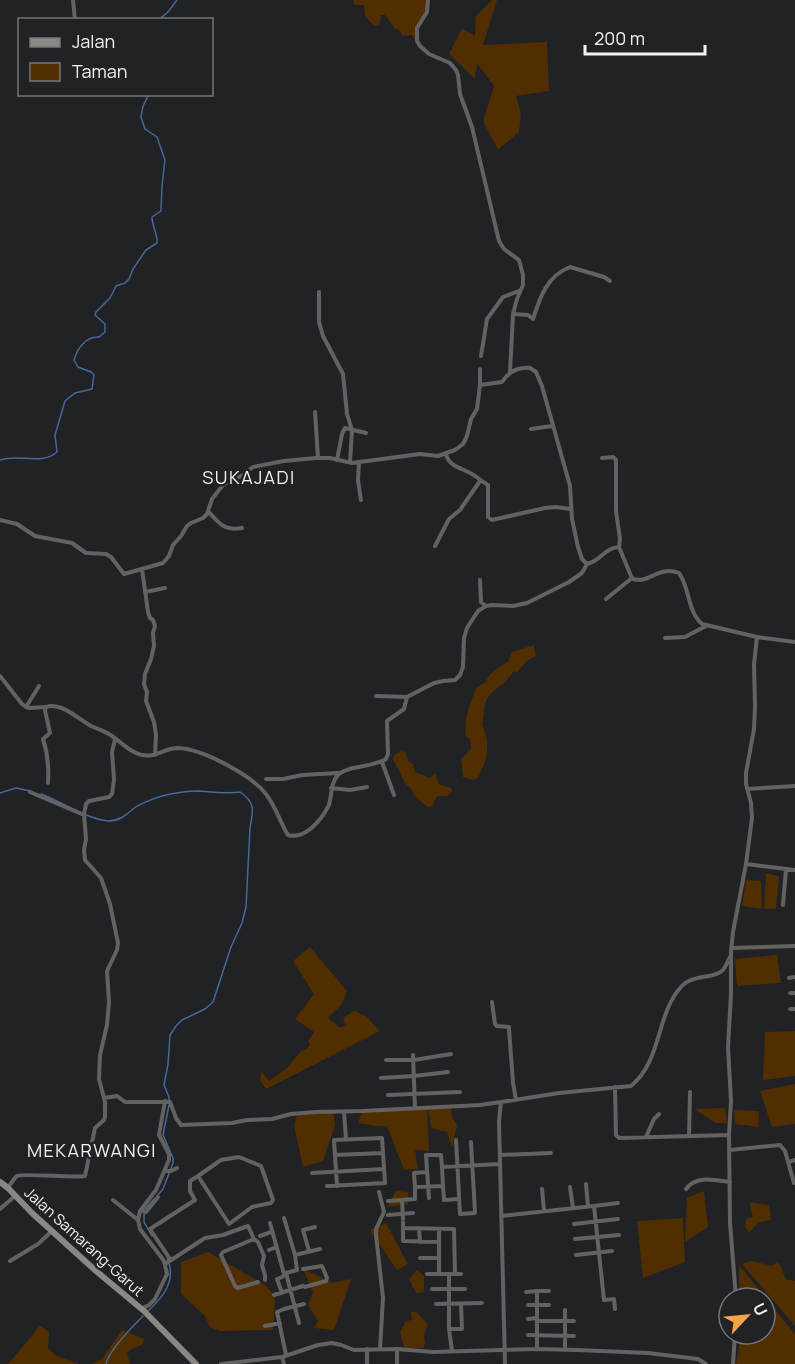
<svg xmlns="http://www.w3.org/2000/svg" width="795" height="1364" font-family="Manrope,sans-serif">
  <style>
    .green { fill: #502e00 }
    .lines { fill: none; stroke-linecap: round; stroke-linejoin: round }
    .stream { stroke: #466999; stroke-width: 1.5 }
    .street { stroke: #646261; stroke-width: 4 }
    .secondary { stroke: #8a8785; stroke-width: 6 }
    .labels { text-anchor: middle; stroke-width: 5; stroke-linejoin: round; paint-order: stroke }
    .street-label { font-size: 15px; fill: #f1f3f5; stroke: #202225 }
    .quarter-label { font-size: 18px; letter-spacing: 1.5px; fill: #f1f3f5; stroke: #202225 }
  </style>
  <rect width="100%" height="100%" fill="#202225"/>
  <path class="green" d="M353,0H426V9L415,40L412,35L403,36L399,30L394,28L385,15H381L380,24L374,26L365,16L364,5H355Z
    M492,0H497L483,45L547,42L549,91L516,96L521,114L519,132L498,150L483,121L494,86L477,63L475,79L449,54L462,28L475,36L476,16Z
    M534,645L536,656L528,660L517,672L514,671C511,675 508,679 505,682C496,690 490,691 485,704C483,710 485,716 482,723L487,740V751L486,759L478,778L473,780L463,777L461,759L471,749L470,739L466,737C463,720 470,705 476,688L486,682C488,673 500,666 508,662L512,652Z
    M402,751L405,752L409,762L413,764L415,772L430,778L435,773L439,784L451,788L452,791L448,796H437L432,806L427,807L414,795L412,790L405,783L393,759L394,755Z
    M766,873L779,876L776,909H764Z
    M746,880L761,881L762,909L742,906Z
    M310,947L347,991L341,1005L328,1018L339,1027L346,1026L343,1018L354,1011L366,1016L380,1031L266,1089L260,1080L261,1071L269,1081L287,1068L302,1050H306L310,1045L308,1041L314,1032L295,1019L314,994L293,961Z
    M777,955L781,983L737,986L735,959Z
    M795,1031V1076L763,1080L765,1032Z
    M795,1084V1124L772,1127L760,1091Z
    M427,1107L429,1151L415,1150L418,1169L404,1170L387,1126H376L358,1123L362,1111Z
    M451,1107L452,1117L457,1125L452,1148L447,1132L431,1128L428,1108Z
    M725,1108L727,1123H716L694,1109Z
    M734,1110L759,1111L758,1127L735,1124Z
    M333,1112L335,1125L323,1161L303,1167L294,1125L297,1115Z
    M396,1191L408,1192V1204L387,1207Z
    M704,1191L708,1227L685,1242L687,1198Z
    M749,1202L769,1205L771,1220L758,1223L749,1233L745,1227L746,1218L753,1217Z
    M683,1218L685,1262L643,1278L637,1221Z
    M386,1223L408,1264L397,1270L370,1230Z
    M208,1252L265,1285L275,1296L273,1330L220,1331L210,1327L205,1316L181,1294V1262Z
    M751,1261L773,1266L778,1261L786,1279L795,1281V1326L742,1264Z
    M739,1265L795,1334V1364H736L739,1347V1334H765V1298H739Z
    M303,1269L333,1283L351,1279L334,1330L314,1328L318,1321L308,1305L313,1292Z
    M417,1270L424,1276V1292L416,1293L409,1279Z
    M411,1312H416L428,1324L424,1336L425,1344L423,1348C416,1347 411,1349 404,1347L400,1332L406,1321L412,1320Z
    M39,1325L49,1332L48,1348L56,1356L80,1364H8L31,1337Z
    M122,1330L144,1339L142,1345L132,1349L127,1353L130,1364H92L102,1359Z"/>
  <g class="lines">
    <path class="stream" d="M158,20L168,12L177,0
      M0,460C18,453 41,466 57,452L55,435L65,401L75,393L92,389L94,375L91,372L78,367L74,360C77,349 86,336 99,337L105,332V324L95,315L96,312L110,298L116,286L125,283L129,279L133,269L146,250L157,243C158,235 152,226 152,217L161,211L162,186L165,160L157,137L145,129L141,117L143,106L149,94
      M0,793L16,788L30,791
      M41,794C60,801 89,820 109,821C119,821 126,815 133,809C139,804 155,798 162,796C174,793 187,791 199,791C213,792 226,794 240,792C256,803 253,810 250,828L246,907L242,923L231,947L213,1002L205,1009L182,1020L176,1026L170,1035L168,1064L164,1085L169,1097V1100
      M157,1196L163,1189L173,1163V1158L163,1135L169,1105
      M145,1209L154,1199
      M144,1213V1222L152,1236
      M147,1312C164,1296 177,1281 167,1257
      M106,1364C109,1350 133,1326 143,1316"/>
    <path class="street" d="M73,0L75,20
      M428,0L427,12L417,28V41L420,46L429,54L450,63L456,70L458,75L460,94L472,127L499,241L504,249L519,260L523,275V285L517,299L513,314L510,372
      M319,292V322L323,336L343,374L347,414L352,430L350,462
      M513,314L528,315L533,319C540,297 547,276 570,267L604,277L610,281
      M481,356L487,319L503,297L519,291
      M480,385V369
      M315,412L318,458
      M531,429L552,426
      M446,454C449,467 462,468 472,474C478,477 482,482 488,485V517L492,520L545,508L556,507L571,509
      M602,458L613,457L616,460V511L620,539L619,547
      M337,460L342,434L345,428L366,433
      M359,462L358,480L361,500
      M208,511C219,524 225,531 242,528
      M0,520L17,524L35,536L72,543L86,553L106,554L111,557L124,574L163,563L169,556L173,545L181,536L187,526L191,523L203,518L207,514L212,499L223,485L243,475L253,467L284,461L316,458H330L352,463L420,454L438,456L455,450L463,444L467,436L471,419L477,409L480,385L502,382C509,371 518,367 530,368L536,372L542,386L570,486L572,519L578,547L582,559L587,564C601,561 604,548 619,547L631,576L633,579C650,584 658,565 679,573C690,588 687,611 702,624L757,637L795,642
      M435,546L449,519L460,510L480,481
      M142,569L148,612L150,618L153,620L155,626L153,633L154,646L151,659L145,674L144,684L147,692L146,701L154,722L156,735L155,755
      M480,580L481,602L486,606
      M145,592L165,588
      M606,599L632,578
      M665,638L685,637L706,626
      M0,676L22,704L26,707
      M39,686L26,707L29,708L46,707
      M376,696L407,697
      M382,762L394,795
      M266,779H283L302,775L338,773
      M48,783C49,767 48,754 43,739L50,733L45,710L46,707C62,702 78,719 91,726C98,729 105,731 112,736C119,741 126,748 134,752C153,762 161,748 178,748C203,749 251,775 266,794C276,807 280,822 288,835C305,840 321,820 328,807C333,796 329,786 337,776C346,765 372,768 386,759L388,754L387,721L404,709L407,697L434,683L443,681L455,680L460,675L463,667L464,638L467,628L478,611L486,606L492,605L513,606L527,603L569,582L582,573L587,564
      M331,788L350,790L367,787
      M747,789L795,786
      M30,792L84,815
      M746,864L795,870
      M783,905L786,869
      M731,948L795,946
      M789,978L795,977
      M790,993H795
      M492,1002L495,1024L497,1026L509,1027V1029L513,1083L516,1100
      M790,1009H795
      M413,1055L415,1108
      M386,1060H414L451,1054
      M381,1078L414,1076L448,1072
      M615,1087L616,1135L619,1138L729,1135
      M388,1095L460,1092
      M104,1098L117,1096L125,1102H170L176,1118L181,1125L232,1123L247,1120L272,1119L291,1114L316,1112L362,1111L480,1105L501,1102
      M344,1112L346,1140
      M689,1136L690,1092
      M646,1137L654,1119L659,1114
      M456,1140L460,1214L475,1213L471,1142
      M730,1150L780,1145L785,1151L794,1183
      M335,1155L383,1153
      M500,1155L551,1153
      M789,1162L795,1160
      M165,1171H171L177,1168
      M427,1172L414,1173L415,1187L443,1186L442,1167L500,1164
      M312,1173L384,1169
      M586,1184L588,1207
      M327,1186L385,1183L382,1138L334,1140L337,1186
      M443,1186L444,1200L459,1199
      M8,1187C11,1184 14,1178 17,1176C22,1173 74,1178 85,1176L95,1128L104,1120L105,1117V1102L99,1079L100,1055L107,1025L109,1002L107,971L117,950L118,943L110,904L101,878L85,860L84,850L86,839L84,814L86,804L89,801L109,797L112,794L114,780L112,752L115,739
      M570,1187L573,1208
      M542,1189L544,1211
      M686,1189C696,1175 715,1180 730,1182
      M379,1192L384,1212L376,1229V1235L383,1298L380,1349
      M429,1198L426,1155H441L442,1167
      M113,1200L138,1220
      M402,1200L403,1219
      M388,1201L415,1199V1187
      M594,1206L618,1203
      M0,1209L15,1196
      M141,1210L146,1212L158,1197
      M388,1215L413,1213
      M501,1216L594,1206L604,1300L614,1299L615,1309
      M284,1218L295,1255L297,1270L286,1273L299,1323
      M403,1222V1241L439,1242
      M270,1223L284,1274
      M574,1224L618,1219
      M403,1228L454,1229L455,1274
      M419,1229L420,1242
      M439,1229V1274
      M260,1236L271,1232
      M254,1239L223,1252L221,1255L235,1286L238,1288L258,1282
      M575,1239L619,1235
      M269,1250L276,1247
      M309,1251L303,1230L315,1227
      M295,1255L320,1249
      M576,1255L612,1251
      M420,1258H439
      M170,1259L150,1229L195,1200L190,1191V1181L198,1176L229,1224L252,1207L271,1203L273,1200L261,1166L239,1157L221,1160L198,1176
      M10,1261L38,1244L52,1231
      M165,1264L205,1238L223,1235L248,1226L254,1239L258,1242L264,1256L262,1265L265,1275V1280
      M427,1274H461
      M449,1274V1329L452,1351
      M432,1289H465
      M526,1292L537,1291
      M282,1293L277,1279L282,1277L285,1274
      M274,1295L303,1286L305,1287L326,1281L327,1278L322,1266L303,1269
      M736,1298L730,1223L729,1135L731,1101L728,1047L731,994V951L733,932L746,864L752,818L751,803L746,784V773L754,729L755,706L754,664L757,637
      M436,1304L482,1303
      M528,1305H549
      M141,1309L149,1305L155,1299L167,1274L164,1261L140,1229L138,1220L140,1211L156,1190L169,1160V1154L159,1135L165,1101
      M565,1310V1350
      M528,1319L537,1318
      M537,1321H574
      M265,1326L280,1323
      M449,1329H462L461,1304
      M528,1335L574,1336
      M367,1349V1364
      M397,1349V1364
      M537,1349V1291H549
      M286,1355L277,1312L284,1309L304,1304
      M282,1357L284,1364
      M221,1364L282,1357L318,1345L332,1343L341,1345L354,1350L397,1349L433,1352L537,1349L577,1350L648,1353L698,1359L706,1364
      M505,1364L499,1121L501,1102L559,1093L631,1086C662,1061 656,1014 681,987C692,974 715,979 723,970C726,966 728,961 730,957
      M733,1364L735,1334"/>
    <path class="secondary" d="M0,1182L8,1188L32,1213L96,1271L144,1311L196,1364"/>
  </g>
  <g class="labels">
    <g class="street-label">
      <text transform="translate(84 1242) rotate(42)" y="5">Jalan Samarang-Garut</text>
    </g>
    <g class="quarter-label">
      <text x="249" y="484">SUKAJADI</text>
      <text x="92" y="1157">MEKARWANGI</text>
    </g>
  </g>
  <rect x="18" y="18" width="195" height="78" fill="#202225" stroke="#747678" stroke-width="1.5"/>
  <rect x="30" y="38" width="30" height="9" fill="#8a8785" stroke="#747678" stroke-width="1.5"/>
  <text x="72" y="48" font-size="18" fill="#f1f3f5">Jalan</text>
  <rect x="30" y="63" width="30" height="18" fill="#502e00" stroke="#747678" stroke-width="1.5"/>
  <text x="72" y="78" font-size="18" fill="#f1f3f5">Taman</text>
  <g transform="translate(747 1316) rotate(64)"><circle r="28" fill="#202225" stroke="#747678" stroke-width="1.5"/>
  <path d="M0-4.5L10 22L0 15L-10 22Z" fill="#f4a444"/>
  <text y="-9" font-size="16" font-weight="bold" text-anchor="middle" fill="#f1f3f5">U</text>
  </g>
  <path d="M585 45v9h120v-9" fill="none" stroke="#f1f3f5" stroke-width="3"/>
  <text x="594" y="45" font-size="18" fill="#f1f3f5" stroke="#202225" stroke-width="4.5" paint-order="stroke">200 m</text>
</svg>
